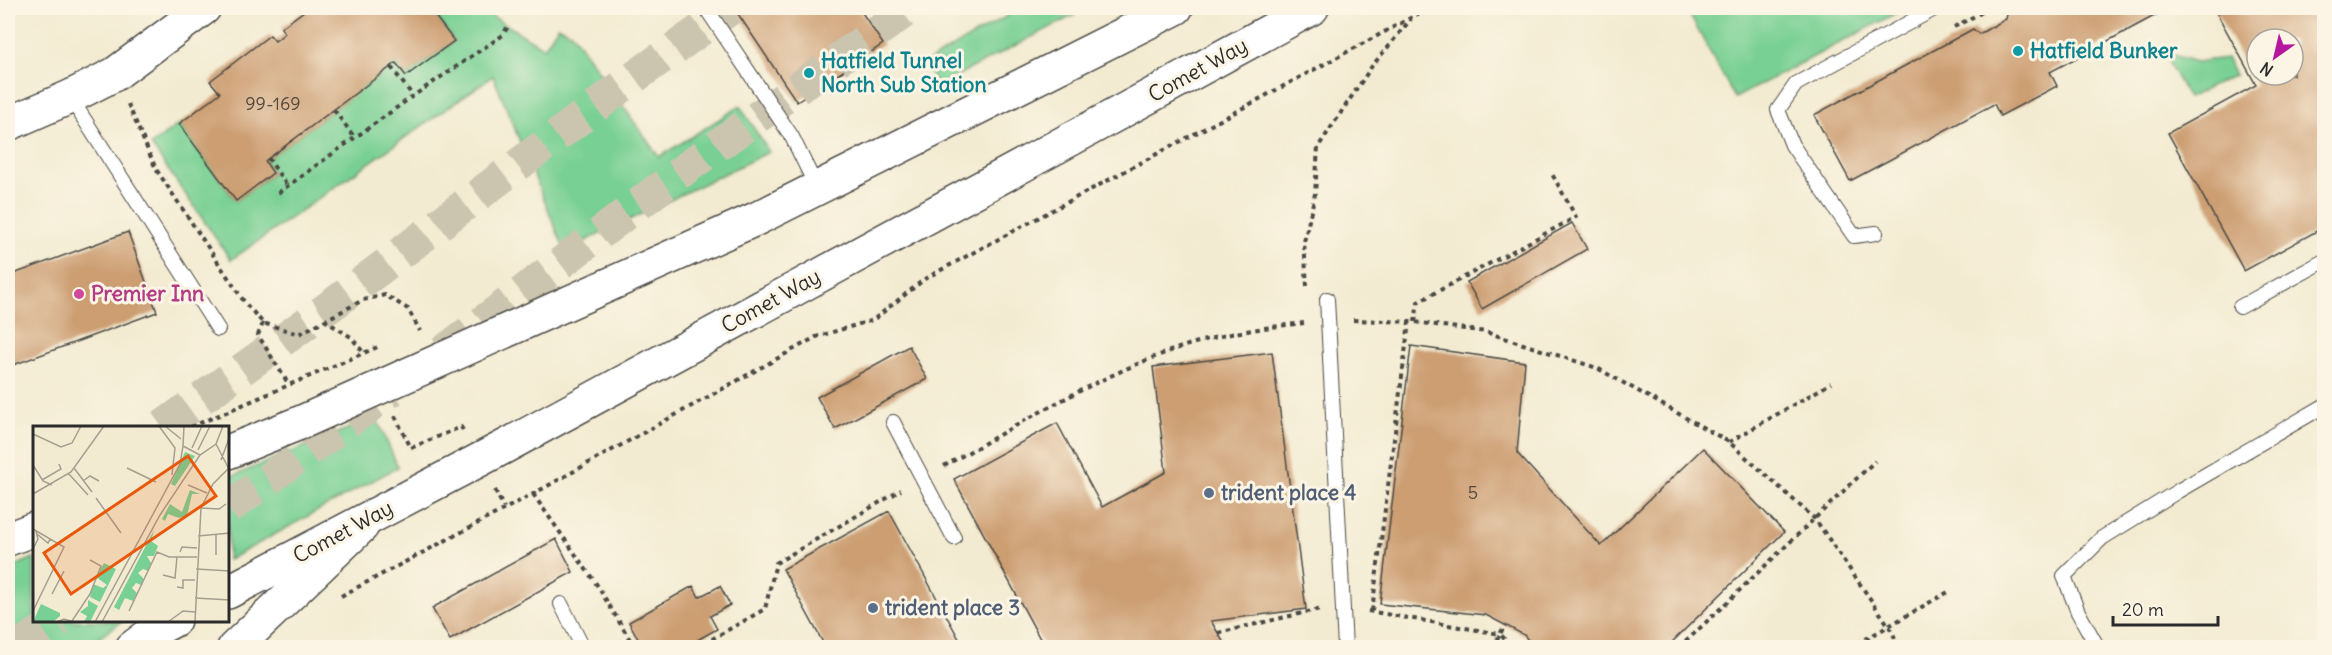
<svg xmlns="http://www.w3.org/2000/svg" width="2332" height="655" font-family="Delius,sans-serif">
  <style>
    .green { fill: #79d094; stroke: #527e60; stroke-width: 1.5 }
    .building { fill: #cc9e72; fill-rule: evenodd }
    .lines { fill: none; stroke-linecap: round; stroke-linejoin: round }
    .highway-tunnel { stroke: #cbc5b0; stroke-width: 33; stroke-dasharray: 33 16; stroke-linecap: butt }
    .lane-casing { stroke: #494844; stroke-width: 16 }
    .secondary-casing { stroke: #494844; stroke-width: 36 }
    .primary-casing { stroke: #494844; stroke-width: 36 }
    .path { stroke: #494844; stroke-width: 4; stroke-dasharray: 4.5 4.5; stroke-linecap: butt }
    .lane { stroke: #fff; stroke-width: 14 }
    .secondary { stroke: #fff; stroke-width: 33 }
    .primary { stroke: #fff; stroke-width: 33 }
    .culture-dot { fill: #0f9aa8; stroke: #fcf5e5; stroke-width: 2 }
    .hotel-dot { fill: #d1479c; stroke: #fcf5e5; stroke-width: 2 }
    .service-dot { fill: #5c6f8a; stroke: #fcf5e5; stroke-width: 2 }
    .labels { text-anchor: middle; stroke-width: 6; stroke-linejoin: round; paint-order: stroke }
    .number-label { font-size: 18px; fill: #53483d }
    .culture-label { font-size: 21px; font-weight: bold; fill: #0d838f; stroke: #fcf5e5; text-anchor: start }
    .street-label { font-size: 21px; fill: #2b2b2b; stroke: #fcf5e5 }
    .hotel-label { font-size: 21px; font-weight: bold; fill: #b23c85; stroke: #fcf5e5; text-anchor: start }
    .service-label { font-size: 21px; font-weight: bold; fill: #4e5e75; stroke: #fcf5e5; text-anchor: start }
    .inset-road { fill: none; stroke: #a39e8f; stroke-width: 1.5 }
    .view { fill: #e8590c; fill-opacity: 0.15; stroke: #e8590c; stroke-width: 3 }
    .inset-edge { fill: none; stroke: #2b2b2b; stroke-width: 3 }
  </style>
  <rect width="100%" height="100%" fill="#fcf5e5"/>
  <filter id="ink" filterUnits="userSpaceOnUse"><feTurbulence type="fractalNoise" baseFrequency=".0167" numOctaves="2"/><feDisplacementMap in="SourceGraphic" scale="12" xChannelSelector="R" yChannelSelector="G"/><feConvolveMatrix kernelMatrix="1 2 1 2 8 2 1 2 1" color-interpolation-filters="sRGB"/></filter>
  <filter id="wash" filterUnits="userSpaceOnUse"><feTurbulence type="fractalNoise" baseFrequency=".008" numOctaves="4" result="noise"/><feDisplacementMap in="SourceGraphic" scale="24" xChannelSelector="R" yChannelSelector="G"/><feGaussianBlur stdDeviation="1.35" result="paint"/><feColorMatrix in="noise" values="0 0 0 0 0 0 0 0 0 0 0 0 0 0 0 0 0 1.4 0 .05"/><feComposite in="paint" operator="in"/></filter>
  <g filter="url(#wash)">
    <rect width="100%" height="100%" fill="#f3ebd1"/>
    <path class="green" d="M452,8H479L544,48L558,26L571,32L659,157L740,106L769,152L565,251L493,76L231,260L151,145L179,124L236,201L273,173L265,161L396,63L406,76L454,41L437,18Z
      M1021,8H1088L937,86L925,63Z
      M1686,8H1906L1735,98Z
      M2163,52L2196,62L2226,58L2235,75L2188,98Z
      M376,417L398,467L228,560V478Z
      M34,558V620L122,621L87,647H8V569Z"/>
    <g id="blocks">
      <path class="building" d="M308,8H429L454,41L406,76L396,63L265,161L273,173L236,201L179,124L220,93L210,81L270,35L275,41L279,38L285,33L281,28Z
        M734,8H859L883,44L797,102Z
        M2013,8H2169L2050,72L2057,86L2000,116L1994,104L1850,181L1814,115L1973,29L1979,34L2006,19L2008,10Z
        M2214,8H2324V227L2244,271L2168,133L2256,85ZM2257,39H2293V75H2257Z
        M1572,223L1587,249L1482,309L1467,282Z
        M128,232L157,312L8,367V276Z
        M909,346L927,379L835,429L817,397Z
        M1411,346L1525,362L1517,453L1601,546L1703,448L1784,532L1666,648H1535L1524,635L1486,615L1380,604Z
        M1272,352L1306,609L1211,621L1225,645L1220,648H1045L954,479L1057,423L1102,507L1166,472L1153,367Z
        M889,511L964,648H826L783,569Z
        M556,539L573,572L450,640L432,608Z
        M693,586L699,597L720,586L730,605L710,616L717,629L683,648H643L629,622Z"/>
    </g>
  </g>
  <g filter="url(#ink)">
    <use href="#blocks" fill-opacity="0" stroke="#494844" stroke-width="1.5"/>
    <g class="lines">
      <path class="highway-tunnel" d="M443,352L693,163L910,8
        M162,427L336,302L632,79L731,8
        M228,508L392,390
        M16,648L60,620"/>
      <g class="lane-casing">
        <path id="lane" d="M706,8L792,137L817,188
          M70,97L218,329
          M1876,233L1854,236L1792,145L1778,110L1796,84L1936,8
          M1327,299L1345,648
          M2240,307L2324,261
          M893,422L954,538
          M561,604L583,648
          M2098,648L2078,612L2064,576L2102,538L2178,491L2324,406"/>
      </g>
      <g class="secondary-casing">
        <path id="secondary" d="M8,124L70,97L115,74L204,8
          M234,648L362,526"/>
      </g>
      <g class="primary-casing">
        <path id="primary" d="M228,452L302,422L758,218L1176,8
          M8,539L34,529
          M228,592L504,447L1312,8
          M132,648L157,629L174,620"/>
      </g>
      <path class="path" d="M1954,27L1990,8
        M391,67L413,96
        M128,104L156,169L245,303L263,323L299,334L363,300L385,295L408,309L420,331
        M334,110L355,138
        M268,158L288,187
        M278,193L413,96L503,35L508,26
        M1307,286L1304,242L1315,194L1318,147L1372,66L1411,19
        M324,320L351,337L364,353
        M1353,320L1415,322L1486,332L1597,368L1729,442L1815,519L1889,626L1900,648
        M1415,322L1418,302L1576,217L1552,174
        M263,323L258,335L289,385
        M395,416L411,448L461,427L463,430
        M191,427L380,346
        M1729,442L1831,383
        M944,466C1016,426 1087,382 1165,353C1209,336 1257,328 1304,323
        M495,490L504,508
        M533,494L597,585L635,648
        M341,596L533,494L816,337L873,320L926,278L1429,8
        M1368,611L1500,634L1505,625
        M1372,611L1409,322
        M1218,633L1320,609
        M696,648L765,609L776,563L901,490
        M1493,648L1500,634L1513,648
        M1679,648L1875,461
        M1850,648L1948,592"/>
      <use href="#lane" class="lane"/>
      <use href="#secondary" class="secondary"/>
      <use href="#primary" class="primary"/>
    </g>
  </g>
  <g class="culture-dot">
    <circle cx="2018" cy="51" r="6"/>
    <circle cx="809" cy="73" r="6"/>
  </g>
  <circle class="hotel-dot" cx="79" cy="294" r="6"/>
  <g class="service-dot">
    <circle cx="1209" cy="493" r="6"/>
    <circle cx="873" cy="608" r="6"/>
  </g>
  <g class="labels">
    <g class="number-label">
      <text x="273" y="110">99-169</text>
      <text x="1473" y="499">5</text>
    </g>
    <g class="culture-label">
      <text x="2030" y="58">Hatfield Bunker</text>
      <text x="821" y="68">Hatfield Tunnel<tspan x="821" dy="24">North Sub Station</tspan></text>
    </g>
    <g class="street-label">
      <text transform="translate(1198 70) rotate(-29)" y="7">Comet Way</text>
      <text transform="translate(771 301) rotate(-29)" y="7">Comet Way</text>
      <text transform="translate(343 532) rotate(-28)" y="7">Comet Way</text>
    </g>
    <g class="hotel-label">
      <text x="91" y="301">Premier Inn</text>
    </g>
    <g class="service-label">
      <text x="1221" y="500">trident place 4</text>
      <text x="885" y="615">trident place 3</text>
    </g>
  </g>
  <g transform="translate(33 426)">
    <rect width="196" height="196" fill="#f3ebd1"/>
    <path d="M152,26L162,30L142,60L138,58ZM157,64L167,68H159L154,90L146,92L135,88L132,95L129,93L137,78L149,86ZM121,104L118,115L125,120L121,130H114L118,137L115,145L110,143L105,147L111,153L108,159L103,157L99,162L104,167L100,175L92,172L86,184L81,181ZM71,137L83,143L67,176L57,171L60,158L70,162L74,159L63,151ZM55,174L65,180L57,196H49L44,195L51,196L54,190L47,186L55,180ZM8,178L27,187V190L20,196H0Z" fill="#79d094"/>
    <path class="inset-road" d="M126,0L142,22L139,49M132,0L148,13M151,0L150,20L167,29L183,18L190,0M0,8L28,21L39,17L48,0M183,18L197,45M159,22L169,0M165,24L177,0M188,34L197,10M0,39L10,55L19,59M41,42L59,66M94,42L123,56M35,47L55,69M9,54L28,43L26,38M50,55L57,50L66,55M155,59L174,67M0,68L38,46L71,0M63,72L88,107M168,82L186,83L193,78M0,103L31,121L0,185M4,108L15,117L17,113M183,109V129M165,110L197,107M0,123L5,113L3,105M147,126L149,121L164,122M163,143L197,145M130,149L142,152L144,131M144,161L150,162V154H162M19,168L31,145M162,172L197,174M96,185L124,126L136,131H164M39,195L57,168L68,140L57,134M24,196L31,193L41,196M62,196L147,38L150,20M69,196L127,89L167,29M135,196L150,185L162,186M162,196L168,82L180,58L195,43"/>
    <path class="view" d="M155,30L183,70L38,168L11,127Z"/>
    <rect width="196" height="196" class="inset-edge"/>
  </g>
  <rect width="2332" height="655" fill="none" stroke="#fcf5e5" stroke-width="30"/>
  <g transform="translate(2275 57) rotate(214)"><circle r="28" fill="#fcf5e5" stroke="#a8a49b" stroke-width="1.5"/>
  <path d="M0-4.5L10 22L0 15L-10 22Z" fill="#b5179e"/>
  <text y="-9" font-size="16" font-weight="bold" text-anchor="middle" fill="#2b2b2b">N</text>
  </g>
  <path d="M2113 616v9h105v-9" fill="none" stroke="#2b2b2b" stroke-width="3"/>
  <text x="2122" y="616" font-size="18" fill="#2b2b2b" stroke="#fcf5e5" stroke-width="4.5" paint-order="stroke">20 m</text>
</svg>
